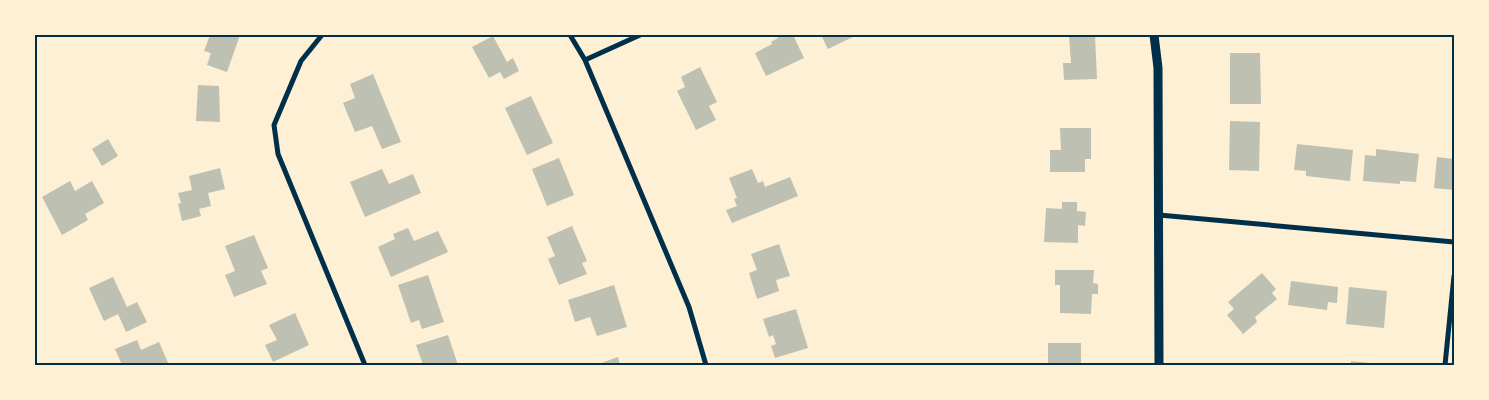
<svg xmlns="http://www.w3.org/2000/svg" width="1489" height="400" font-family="'Sofia Sans Condensed',sans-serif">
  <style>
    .building { fill: #bec0b2 }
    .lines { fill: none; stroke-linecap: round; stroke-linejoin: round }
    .minor { stroke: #003049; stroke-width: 5 }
    .tertiary { stroke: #003049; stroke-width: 9 }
    .neatline { fill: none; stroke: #003049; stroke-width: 2 }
  </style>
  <rect width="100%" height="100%" fill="#fdf0d5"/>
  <path class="building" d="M210,35H240L227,72L207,65L211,53L204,51Z
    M776,35H793L804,58L766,76L755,53L772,44L771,42L778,38Z
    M821,35H857L828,49Z
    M1095,35L1097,79L1064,80L1063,63H1071L1069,36Z
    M493,36L507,62L513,58L519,71L504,79L500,72L489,78L472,47Z
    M1230,53H1260L1261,104H1230Z
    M700,67L717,102L709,106L716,120L696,130L677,91L685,87L681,77Z
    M373,74L401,142L382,149L372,126L355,132L343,103L355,98L350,84Z
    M198,85L219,86L220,122L196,121Z
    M531,96L553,143L527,155L505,108Z
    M1230,121L1260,122L1259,171L1229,170Z
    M1060,128H1091V159H1085V172H1050V150H1061Z
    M108,139L118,156L102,166L92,149Z
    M1297,144L1353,150L1350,181L1306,176V171L1294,170Z
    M1376,149L1419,154L1416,182L1400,181V184L1363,181L1365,155L1376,156Z
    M1437,157L1454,159V190L1434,188Z
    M559,158L574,195L547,206L532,169Z
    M220,168L225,189L208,193L211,206L199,209L201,216L182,221L178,204L181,203L178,193L192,190L189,176Z
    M382,169L389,184L413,174L421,193L365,217L350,182Z
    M752,169L758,183L763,181L765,187L790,177L798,196L732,223L726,210L737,206L734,199L737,198L729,178Z
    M70,181L75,191L92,181L104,203L85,214L88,220L62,235L42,197Z
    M1062,202H1077V211L1086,212L1085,226L1078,225V243L1044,242L1046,208L1062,209Z
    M572,226L587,261L582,263L587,274L559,285L548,259L555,256L547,237Z
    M408,228L414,241L438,231L448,252L391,277L378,247L395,239L393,234Z
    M254,235L268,268L261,271L267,284L234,297L225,275L235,271L225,246Z
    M779,244L790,276L776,280L779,291L757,299L749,273L757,270L751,254Z
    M1055,270H1094L1093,283L1098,284V294H1092L1091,314L1060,313V285H1055Z
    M1262,273L1276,289L1272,293L1277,299L1255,317L1257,322L1243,334L1227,315L1234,309L1228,302Z
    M428,275L444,322L422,329L419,320L411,323L398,285Z
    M113,277L127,307L137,302L147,322L126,332L118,314L104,321L89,288Z
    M1291,281L1338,287L1337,303L1328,302L1327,310L1288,305Z
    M614,285L627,327L597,336L590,317L575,322L568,300Z
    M1349,287L1387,291L1384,328L1346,324Z
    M796,309L808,348L775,358L771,346L776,344L773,335L769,337L763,319Z
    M295,313L309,345L273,362L265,345L277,340L269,325Z
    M448,335L458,365H423L416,345Z
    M137,340L141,350L159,342L169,365H122L115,349Z
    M1048,343H1081V365H1048Z
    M618,357L620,365H596Z
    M1351,361L1380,364V365H1351Z"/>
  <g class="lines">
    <path class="minor" d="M322,35L301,61L274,125L278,154L365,365
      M570,35L585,60L689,307L706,365
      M585,60L640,35
      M1159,215L1454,242
      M1445,365L1454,276"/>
    <path class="tertiary" d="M1154,35L1158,68L1159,365"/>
  </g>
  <rect width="1489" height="400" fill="none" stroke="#fdf0d5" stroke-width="72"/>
  <rect x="36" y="36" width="1417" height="328" class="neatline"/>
</svg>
